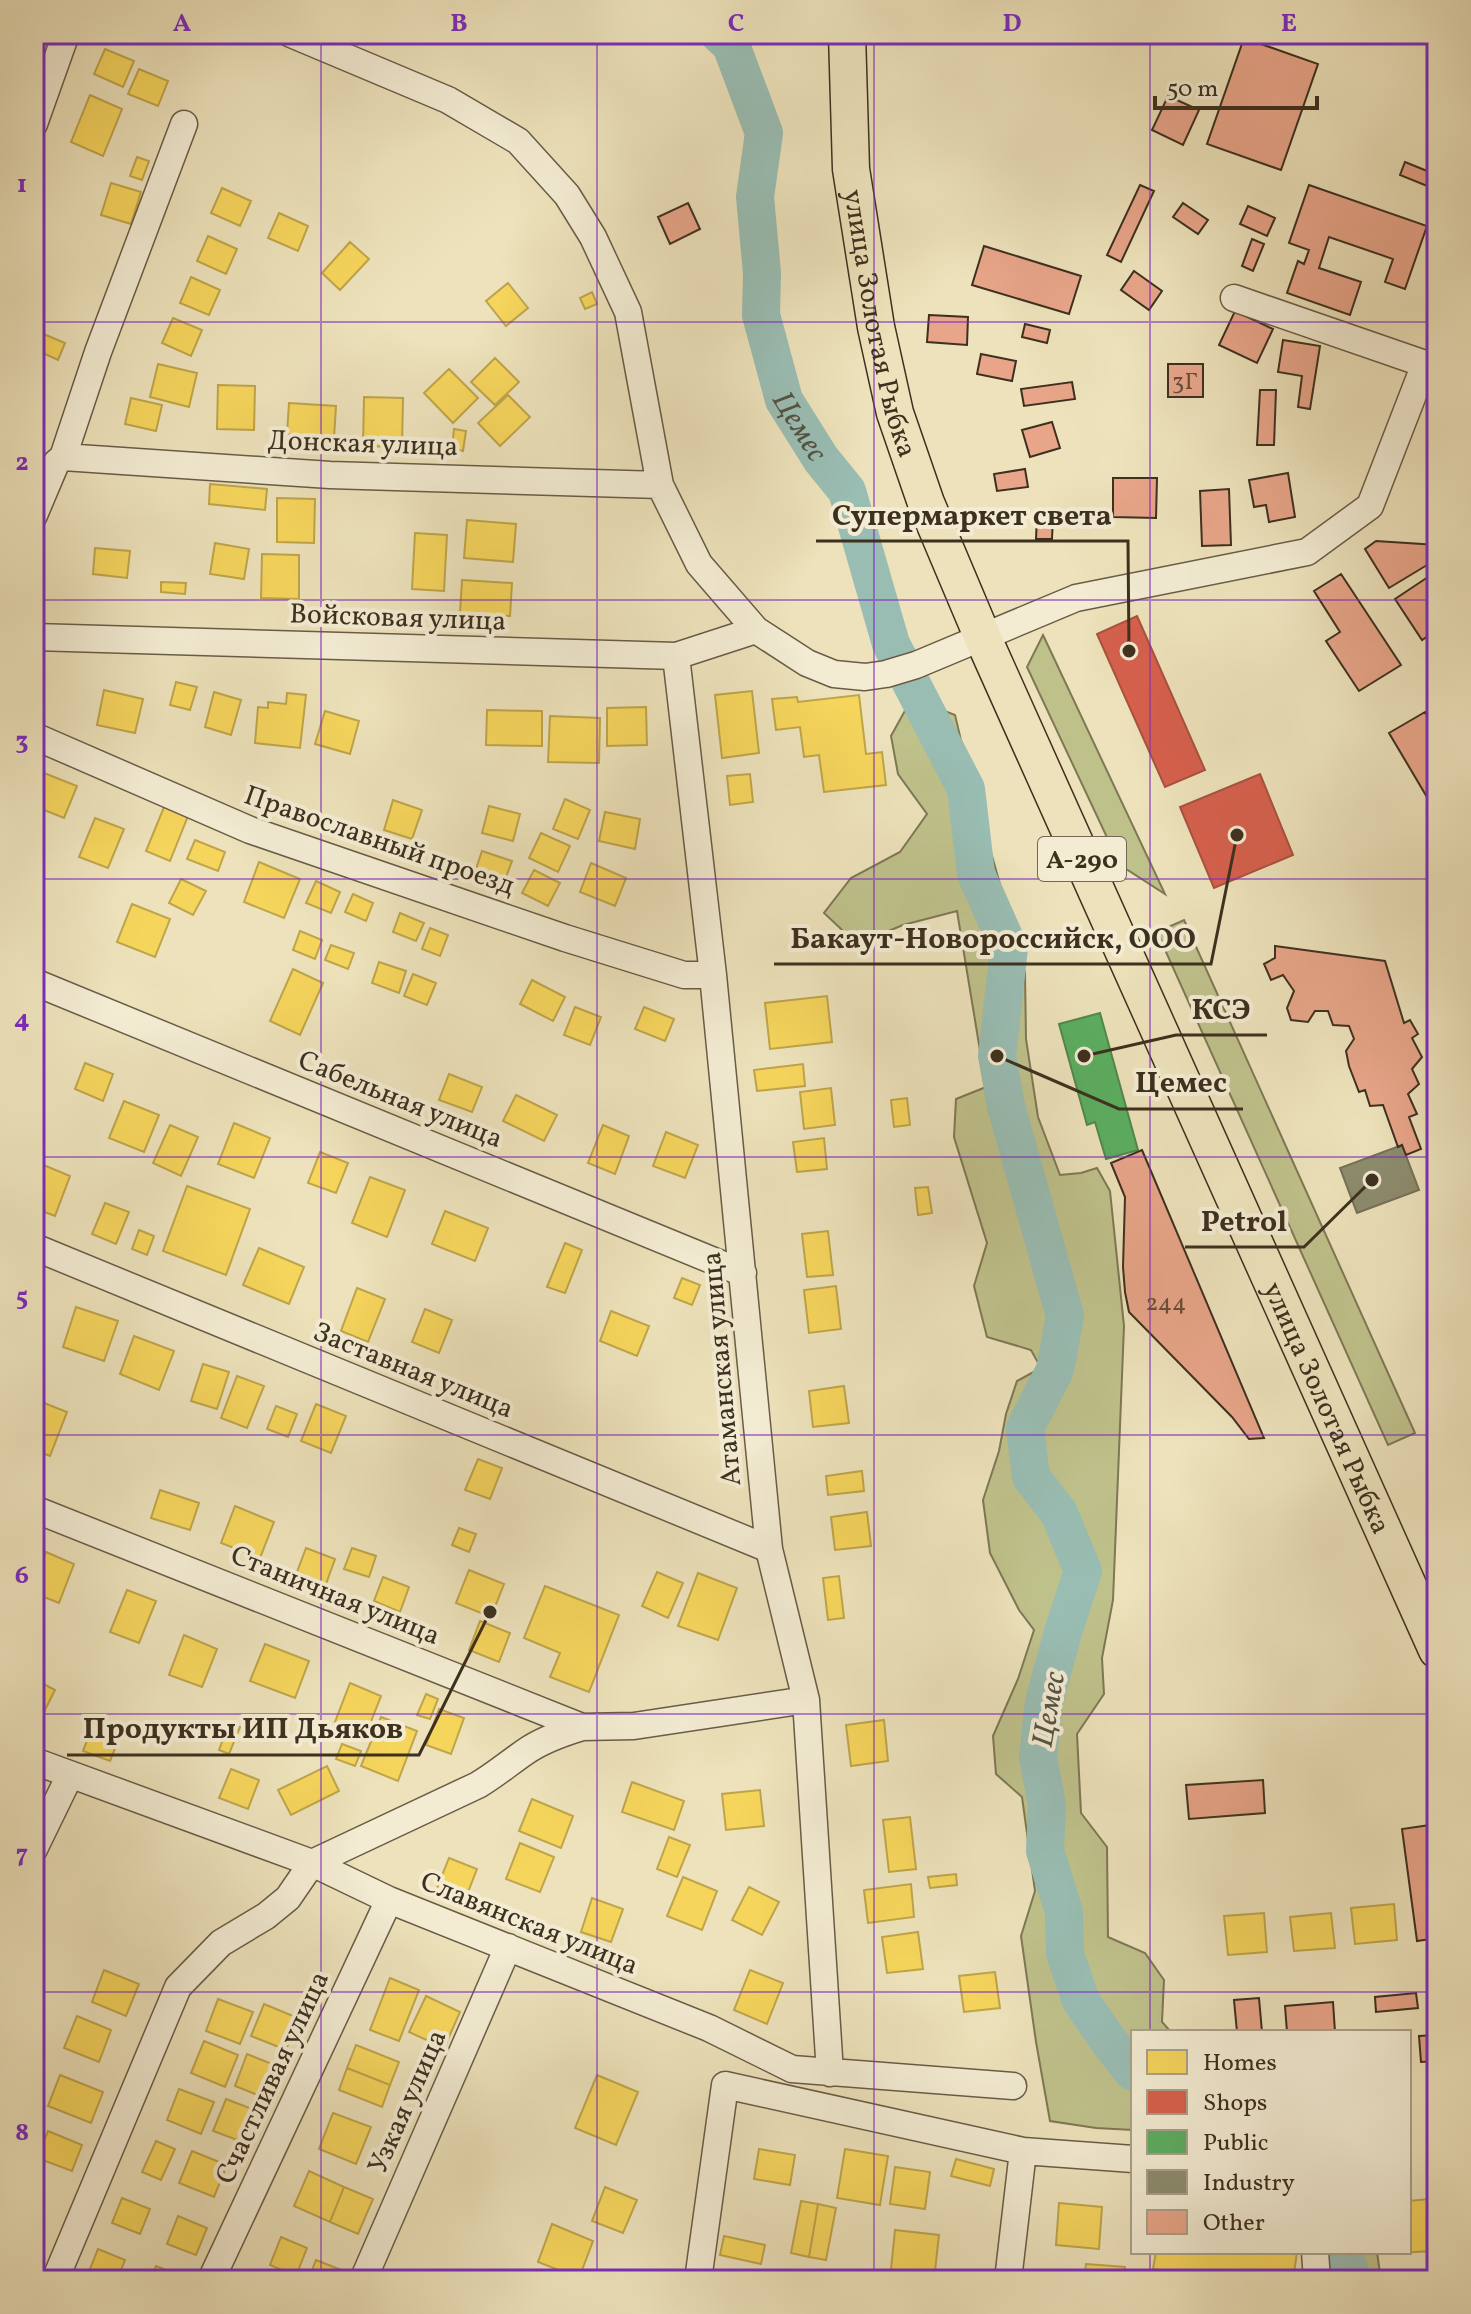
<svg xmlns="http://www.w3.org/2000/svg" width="1471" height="2314" font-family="Vollkorn,serif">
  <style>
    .green { fill: #bfc18b; stroke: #7e7855; stroke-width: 2 }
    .homes { fill: #f6d55c; stroke: #bea44a; stroke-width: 2 }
    .shops { fill: #d6604d; stroke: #a8523f; stroke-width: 2 }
    .public { fill: #5aae61; stroke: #51884d; stroke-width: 2 }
    .industry { fill: #8c8c6e; stroke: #747056; stroke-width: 2 }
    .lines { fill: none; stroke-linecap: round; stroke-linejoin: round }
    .river { stroke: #99bdb3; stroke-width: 38 }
    .building { fill: #e8a589; stroke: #3d301f; stroke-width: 2 }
    .minor-casing { stroke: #695c46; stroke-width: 29 }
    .highway-casing { stroke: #3d301f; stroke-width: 39 }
    .minor { stroke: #f3ecd3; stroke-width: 26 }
    .highway { stroke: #ede2bb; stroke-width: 36 }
    .grid { fill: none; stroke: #7b2cbf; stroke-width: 2; stroke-opacity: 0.55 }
    .labels { text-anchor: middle; stroke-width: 8; stroke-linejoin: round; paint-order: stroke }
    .number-label { font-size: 24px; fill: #684d3a }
    .shield { fill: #f3ecd3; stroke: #746855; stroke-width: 2 }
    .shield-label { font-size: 26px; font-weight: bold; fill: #3d301f }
    .street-label { font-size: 28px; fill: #3d301f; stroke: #f3ecd3 }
    .water-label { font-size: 30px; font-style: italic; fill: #545344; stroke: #f3ecd3 }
    .leader { fill: none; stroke: #3d301f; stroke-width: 3 }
    .callout-dot { fill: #3d301f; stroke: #f3ecd3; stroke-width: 3 }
    .callout-label { font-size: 30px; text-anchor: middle; font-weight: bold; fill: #3d301f; stroke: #f3ecd3; stroke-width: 8; stroke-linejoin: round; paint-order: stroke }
    .neatline { fill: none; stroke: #7b2cbf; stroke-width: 3 }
    .grid-label { font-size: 26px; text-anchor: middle; font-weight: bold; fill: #7b2cbf }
  </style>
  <rect width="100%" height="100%" fill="#ede2bb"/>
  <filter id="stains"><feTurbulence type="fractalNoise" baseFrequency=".0025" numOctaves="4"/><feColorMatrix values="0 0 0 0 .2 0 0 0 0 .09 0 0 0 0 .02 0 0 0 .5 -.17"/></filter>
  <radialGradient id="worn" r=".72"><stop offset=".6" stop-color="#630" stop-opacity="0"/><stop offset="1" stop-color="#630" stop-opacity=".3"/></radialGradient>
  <path class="green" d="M1043,635L1165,894L1120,865L1027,667Z
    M932,706L955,715L969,774L1025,973L1026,1039L1038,1117L1060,1175L1081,1173L1097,1168L1110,1191L1124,1326L1113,1600L1102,1658L1104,1694L1077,1734L1081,1813L1107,1847L1108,1937L1145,1953L1164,1980L1162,2022L1171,2032H1133V2130L1096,2128L1050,2121L1036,2042L1021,1936L1035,1891L1022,1797L996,1774L993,1736L1018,1679L1034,1630L1019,1610L990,1553L983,1500L999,1451L1006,1414L1017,1381L1041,1368L1031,1350L987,1337L974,1286L987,1243L954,1137L956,1099L986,1087L957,911L903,925L857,944L824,913L851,878L900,852L927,814L898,774L891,736L907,707Z
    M1184,920L1415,1433L1388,1445L1157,932Z
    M1320,2252H1377L1381,2280H1322Z"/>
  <path class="homes" d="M105,49L134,61L123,87L94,74Z
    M139,69L168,81L158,106L128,94Z
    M90,95L122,109L103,156L71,142Z
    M137,157L149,161L142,180L130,176Z
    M111,183L141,192L131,224L101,215Z
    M222,188L251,201L240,226L211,213Z
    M279,213L308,226L298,251L268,238Z
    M208,236L237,249L226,274L197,261Z
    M350,242L369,259L340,290L322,273Z
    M191,277L220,290L209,315L180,303Z
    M508,283L528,308L506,326L486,301Z
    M592,292L597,304L585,309L580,298Z
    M173,318L202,330L191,356L162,343Z
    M34,330L65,343L58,360L34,349Z
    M495,358L519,382L495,405L471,382Z
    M158,364L197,373L189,407L150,397Z
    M449,369L478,398L453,423L424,393Z
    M218,385L255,386L254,430L217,429Z
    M508,395L530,417L500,446L478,423Z
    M364,397L403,398L402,447L363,446Z
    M131,398L162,405L156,431L125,424Z
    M289,403L336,406L334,438L287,434Z
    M454,429L466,431L463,451L452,449Z
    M210,484L267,489L265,510L209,504Z
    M277,498L315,499L314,543L277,542Z
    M467,520L516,524L513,562L464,558Z
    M415,533L447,535L444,591L412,589Z
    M215,543L249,549L244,579L210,574Z
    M95,548L130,551L127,578L93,574Z
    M262,554L299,555V599L261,598Z
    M462,580L512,583L510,616L460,613Z
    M161,582L186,583L185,594L161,592Z
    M176,682L197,687L190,710L170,705Z
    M104,690L143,699L135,733L97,725Z
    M752,691L759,753L722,758L715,695Z
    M214,692L241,700L231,735L205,727Z
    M287,693L306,695L300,748L255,743L258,707L268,708V702L286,704Z
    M859,695L866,754L882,752L886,785L824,792L819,755L804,757L800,727L776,730L772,699L797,697L798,702Z
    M646,707L647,745L607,746V708Z
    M487,710L542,711V746L486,745Z
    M325,711L359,721L350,754L315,744Z
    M550,716L600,718L599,763L548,762Z
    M34,769L77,786L64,818L34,806Z
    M750,774L753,802L730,805L727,776Z
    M565,799L590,810L578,839L553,829Z
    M393,800L422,810L412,839L384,830Z
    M489,806L520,814L513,841L482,833Z
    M164,807L188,816L170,861L146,851Z
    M605,812L640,819L635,849L599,841Z
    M95,818L124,829L108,868L79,857Z
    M541,833L570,846L558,872L529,858Z
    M195,840L225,852L218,871L187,859Z
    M482,851L512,861L502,888L473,878Z
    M259,862L300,879L284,918L244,902Z
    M591,863L626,878L615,906L580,892Z
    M534,870L560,883L548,906L522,893Z
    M181,879L206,891L193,915L169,903Z
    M316,881L340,892L331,913L306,903Z
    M353,894L373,903L366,921L345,912Z
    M132,904L170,919L155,957L117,942Z
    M400,913L424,923L416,941L393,932Z
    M430,928L448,935L440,956L422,949Z
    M300,931L322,940L315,959L293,950Z
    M331,945L354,953L348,969L325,960Z
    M379,962L406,971L399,993L372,983Z
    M293,969L323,983L300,1035L270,1021Z
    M413,974L436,983L427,1005L404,996Z
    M532,980L565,997L553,1021L520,1004Z
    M827,996L832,1042L770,1049L765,1003Z
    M575,1007L601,1017L590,1045L564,1035Z
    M644,1007L674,1019L665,1041L635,1029Z
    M85,1063L113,1074L103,1101L75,1089Z
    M803,1064L805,1086L757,1091L754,1070Z
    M449,1074L482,1087L472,1112L439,1100Z
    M831,1088L835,1125L804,1129L800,1092Z
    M516,1095L557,1115L544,1141L503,1121Z
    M907,1098L910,1125L894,1127L891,1100Z
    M124,1101L159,1115L144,1152L109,1138Z
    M234,1123L270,1138L254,1178L218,1164Z
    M170,1125L198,1137L181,1176L153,1163Z
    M603,1125L629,1136L615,1174L588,1163Z
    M666,1132L698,1145L685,1178L653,1166Z
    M824,1138L827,1169L797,1172L793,1142Z
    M320,1152L348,1163L336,1193L308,1183Z
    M34,1161L70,1176L55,1216L34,1208Z
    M370,1177L405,1190L387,1237L352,1223Z
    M187,1186L250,1209L226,1275L163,1251Z
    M928,1187L932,1213L918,1215L915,1188Z
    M105,1203L129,1212L116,1244L92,1234Z
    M445,1211L488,1228L475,1261L432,1244Z
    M139,1230L154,1236L147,1255L132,1249Z
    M828,1231L833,1275L807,1277L802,1234Z
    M565,1243L582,1250L565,1293L547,1287Z
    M259,1248L304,1267L289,1304L243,1285Z
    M682,1278L700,1285L692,1305L674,1298Z
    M836,1286L841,1329L809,1333L804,1290Z
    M357,1288L385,1299L368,1342L341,1331Z
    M76,1307L118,1321L104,1361L63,1347Z
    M425,1309L452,1320L439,1353L412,1342Z
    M611,1311L649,1326L637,1356L600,1341Z
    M134,1336L174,1351L159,1390L120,1374Z
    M203,1364L229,1372L217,1409L191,1401Z
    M237,1376L264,1386L247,1428L221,1418Z
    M844,1386L849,1423L813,1427L809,1391Z
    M34,1399L67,1412L50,1456L34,1450Z
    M316,1404L346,1416L331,1453L301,1441Z
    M276,1406L297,1414L288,1437L267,1429Z
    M478,1459L502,1468L490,1499L465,1490Z
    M862,1471L864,1491L828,1495L826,1476Z
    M160,1490L199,1503L190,1530L151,1518Z
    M235,1506L274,1522L260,1558L221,1543Z
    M867,1512L871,1546L835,1550L831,1517Z
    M459,1528L476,1534L469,1552L452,1545Z
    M306,1548L335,1559L326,1584L297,1572Z
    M352,1548L376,1556L369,1577L344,1569Z
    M46,1552L74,1564L59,1603L34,1593V1582Z
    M469,1570L504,1584L491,1617L456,1603Z
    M657,1572L683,1583L668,1618L642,1606Z
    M698,1573L737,1588L718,1640L678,1626Z
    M839,1576L844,1618L828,1620L823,1578Z
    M383,1577L409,1587L400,1612L374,1601Z
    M545,1586L619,1615L589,1692L550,1677L560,1653L524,1638Z
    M127,1590L156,1601L139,1643L110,1632Z
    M480,1621L510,1633L499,1662L469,1650Z
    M184,1635L217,1649L202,1687L169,1675Z
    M265,1644L309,1661L295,1698L250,1681Z
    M34,1679L55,1690L38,1724L34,1722Z
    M350,1683L381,1696L366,1734L335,1722Z
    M426,1694L438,1699L430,1719L417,1715Z
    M439,1709L464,1718L451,1754L426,1745Z
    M381,1717L417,1731L398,1781L361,1766Z
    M96,1718L123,1729L110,1761L83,1751Z
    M884,1720L888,1761L851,1766L846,1725Z
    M229,1723L240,1727L229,1754L219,1750Z
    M342,1744L361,1751L355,1766L336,1759Z
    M327,1766L339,1791L291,1815L278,1790Z
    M231,1769L259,1780L248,1809L219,1798Z
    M632,1782L684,1801L674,1830L622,1812Z
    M760,1790L764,1826L726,1830L722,1794Z
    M532,1799L573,1816L561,1848L519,1831Z
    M910,1817L916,1869L889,1872L883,1820Z
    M669,1837L690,1845L677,1877L657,1869Z
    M520,1843L554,1857L540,1892L506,1879Z
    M449,1858L477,1869L463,1905L435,1893Z
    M956,1874L957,1885L930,1888L928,1877Z
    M683,1877L717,1891L702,1930L667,1916Z
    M911,1884L914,1917L868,1923L864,1890Z
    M749,1887L779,1902L762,1935L732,1920Z
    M592,1898L623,1909L611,1942L581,1932Z
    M1394,1904L1397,1940L1355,1944L1351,1908Z
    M1264,1913L1267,1952L1228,1955L1224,1916Z
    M1331,1913L1335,1948L1294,1951L1290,1917Z
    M918,1932L923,1969L887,1973L882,1937Z
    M104,1970L139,1984L126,2016L92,2002Z
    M750,1970L783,1983L767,2024L734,2010Z
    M995,1972L1000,2008L964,2012L959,1976Z
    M390,1978L419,1990L399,2041L370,2030Z
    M426,1996L460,2012L444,2048L409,2032Z
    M218,1999L253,2012L240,2044L206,2031Z
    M264,2004L298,2018L286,2050L251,2036Z
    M77,2016L111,2030L99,2062L64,2048Z
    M204,2041L238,2055L225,2087L191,2073Z
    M356,2045L399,2062L390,2085L347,2068Z
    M247,2054L282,2068L270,2100L235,2086Z
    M347,2068L390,2085L382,2107L339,2090Z
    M60,2075L103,2092L91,2123L48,2106Z
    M597,2075L638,2092L616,2145L575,2128Z
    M179,2089L214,2102L201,2134L167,2120Z
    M226,2099L260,2112L248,2144L213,2131Z
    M333,2113L371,2127L356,2164L319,2149Z
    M48,2131L82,2145L72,2171L37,2158Z
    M156,2141L175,2149L161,2180L142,2172Z
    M759,2149L795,2155L790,2185L754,2179Z
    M845,2149L888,2156L880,2205L837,2198Z
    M192,2151L227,2165L214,2197L179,2183Z
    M956,2159L994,2169L990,2186L951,2176Z
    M895,2167L930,2172L925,2209L890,2204Z
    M309,2171L344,2187L330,2222L294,2206Z
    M344,2187L373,2199L358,2234L330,2222Z
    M605,2187L637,2200L623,2233L592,2221Z
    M122,2198L150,2209L140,2234L112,2223Z
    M1429,2199L1432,2251L1397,2253L1409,2252V2201Z
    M801,2201L818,2204L809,2257L791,2253Z
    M1059,2203L1102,2207L1099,2249L1056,2245Z
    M818,2204L836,2208L826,2260L809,2257Z
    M178,2216L207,2228L196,2255L167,2244Z
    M552,2224L593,2241L579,2278L538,2262Z
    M895,2230L939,2235L934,2280L890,2279Z
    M724,2236L765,2245L761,2264L720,2255Z
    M281,2237L307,2248L296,2276L270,2265Z
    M98,2249L125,2260L117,2280H102L88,2274Z
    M1156,2252H1297L1293,2280H1231L1153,2269Z
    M316,2260L339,2269L335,2280H308Z
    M1086,2264L1125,2267L1124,2280H1084Z
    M156,2266L185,2277L184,2280H150Z"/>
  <path class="shops" d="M1137,616L1205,770L1165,787L1097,634Z
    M1260,774L1293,855L1214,888L1180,807Z"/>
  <path class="public" d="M1100,1013L1138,1150L1106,1159L1095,1122L1087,1125L1059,1024Z"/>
  <path class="industry" d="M1402,1145L1419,1190L1357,1213L1340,1168Z"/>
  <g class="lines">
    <g class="river">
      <path id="s1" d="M719,34L731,45L764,133L755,197L762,273L761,315L784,400L821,459L847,491L891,644L966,789L976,874L1009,948L997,1056L1006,1106L1065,1316L1055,1370L1025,1428L1031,1477L1059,1513L1083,1571L1063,1632L1044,1702L1038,1756L1047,1805L1045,1851L1064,1912L1065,1954L1081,2001L1108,2040L1133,2072"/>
      <path d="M1343,2252L1353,2280"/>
    </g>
  </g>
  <path class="building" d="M1244,38L1318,64L1281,170L1207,144Z
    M1168,96L1199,110L1183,145L1152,130Z
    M1405,162L1437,175V190L1400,175Z
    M1140,185L1154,191L1121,262L1107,255Z
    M1309,185L1427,226L1405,289L1385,282L1393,259L1329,237L1319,268L1361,282L1350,315L1287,293L1298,261L1304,264L1309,250L1289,243Z
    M688,203L700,229L670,244L658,217Z
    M1183,203L1208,220L1198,234L1173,217Z
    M1248,206L1275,218L1267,236L1240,224Z
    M1252,239L1264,244L1253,271L1242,266Z
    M984,246L1081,276L1069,314L972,285Z
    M1134,271L1162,291L1149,310L1121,290Z
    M1235,311L1273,329L1257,363L1219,345Z
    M929,315L968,317L967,345L927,342Z
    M1025,324L1050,330L1047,343L1022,337Z
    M1283,340L1320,346L1310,409L1298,407L1302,376L1278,372Z
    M981,354L1016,361L1012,381L977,374Z
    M1168,364H1203V397H1168Z
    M1072,382L1075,399L1024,406L1021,389Z
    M1260,390H1276L1274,445H1257Z
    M1052,422L1060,448L1030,457L1022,430Z
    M1025,469L1028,487L997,491L994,474Z
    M1288,473L1295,517L1269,522L1266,505L1254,507L1249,480Z
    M1113,478H1157L1156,518L1113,517Z
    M1229,489L1231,545L1202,546L1200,491Z
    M1037,516L1053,517L1052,539H1036Z
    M1376,541L1437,545V559L1389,588L1365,549Z
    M1437,571V630L1422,640L1395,599Z
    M1341,574L1401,665L1359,691L1326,641L1340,632L1314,591Z
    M1425,712L1437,732V814L1389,733Z
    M1275,946L1385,961L1404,1023L1410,1020L1418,1034L1412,1038L1422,1057L1412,1069L1419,1084L1408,1094L1417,1114L1409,1117L1421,1149L1406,1155L1402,1145L1398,1147L1383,1105L1370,1106L1365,1090L1359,1092L1349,1066L1346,1051L1354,1039L1349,1026L1333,1025L1328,1011H1315L1308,1022L1291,1020L1287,1008L1294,991L1283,975L1271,980L1264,964L1275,958Z
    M1431,979H1437V1016L1428,1015Z
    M1142,1150L1264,1438L1249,1439L1232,1417L1129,1312L1125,1292L1123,1267L1125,1197L1111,1163Z
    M1263,1780L1265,1813L1189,1819L1186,1785Z
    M1437,1824V1938L1417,1941L1402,1829Z
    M1416,1993L1418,2008L1376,2012L1375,1997Z
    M1259,1998L1262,2032H1237L1234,2000Z
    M1333,2002L1335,2032H1287L1285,2006Z
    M1437,2035V2061L1421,2062L1419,2036Z"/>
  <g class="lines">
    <g class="minor-casing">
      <path id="minor" d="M291,34L448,100L518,141L567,195L593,237L628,312L660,485L699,564L756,630L807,663L834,674L865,677L886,674L916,665L1076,598L1307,552L1370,506L1425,364L1234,298
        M34,124L66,34
        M63,457L330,475L660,485
        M34,515L56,463L63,457L98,352L184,124
        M34,637L676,656L756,630
        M676,656L713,975L769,1549L806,1700L830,2073
        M34,736L250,830L565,938L684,975H713
        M34,982L743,1273
        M34,1247L769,1549
        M34,1509L582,1727L634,1726L806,1700
        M34,1761L312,1863L389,1900L709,2028L792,2069L1013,2086
        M34,1849L70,1775
        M1315,2252L1317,2280
        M55,2280L178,1987L221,1943L266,1916L288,1898L312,1863L478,1785C495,1775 509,1763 525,1752C542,1740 562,1733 582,1727
        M211,2280L389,1900
        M363,2280L508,1947
        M698,2280L725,2085L1023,2151L1133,2159
        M1008,2280L1023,2151"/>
    </g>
    <g class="highway-casing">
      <g id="highway">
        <path id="s2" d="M847,34L851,169L876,327L895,413L926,503L983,638L1437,1650"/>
      </g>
    </g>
    <use href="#minor" class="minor"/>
    <use href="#highway" class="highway"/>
  </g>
  <path class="grid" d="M321,34V2280M597,34V2280M874,34V2280M1150,34V2032M34,322H1437M34,600H1437M34,879H1437M34,1157H1437M34,1435H1437M34,1714H1437M34,1992H1437M1150,2252V2280"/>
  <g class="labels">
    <g class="number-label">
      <text x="1185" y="389">3Г</text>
      <text x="1166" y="1310">244</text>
    </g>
    <rect class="shield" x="1038" y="837" width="88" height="44" rx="6"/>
    <g class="shield-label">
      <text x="1082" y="868">А-290</text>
    </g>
    <g class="street-label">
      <text dy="10" stroke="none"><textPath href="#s2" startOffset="292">улица Золотая Рыбка</textPath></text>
      <text transform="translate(363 442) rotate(2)" y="10">Донская улица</text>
      <text transform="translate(398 616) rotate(2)" y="10">Войсковая улица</text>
      <text transform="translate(380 839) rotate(19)" y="10">Православный проезд</text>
      <text transform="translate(401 1098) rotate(22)" y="10">Сабельная улица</text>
      <text transform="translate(414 1369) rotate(22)" y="10">Заставная улица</text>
      <text transform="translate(720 1369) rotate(-95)" y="10">Атаманская улица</text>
      <text dy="10" stroke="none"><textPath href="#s2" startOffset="1468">улица Золотая Рыбка</textPath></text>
      <text transform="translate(336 1594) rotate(22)" y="10">Станичная улица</text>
      <text transform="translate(530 1922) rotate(22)" y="10">Славянская улица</text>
      <text transform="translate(271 2077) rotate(-65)" y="10">Счастливая улица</text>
      <text transform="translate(406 2101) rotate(-66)" y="10">Узкая улица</text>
    </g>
    <g class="water-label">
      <text dy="10" stroke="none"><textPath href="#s1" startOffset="412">Цемес</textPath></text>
      <text transform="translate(1048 1709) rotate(-80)" y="10">Цемес</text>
    </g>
  </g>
  <path class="leader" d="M1129 651L1128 541H816M1237 835L1211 964H774M1084 1056L1176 1035H1267M997 1056L1119 1109H1243M1372 1180L1304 1247H1185M490 1612L419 1755H67"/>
  <g class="callout-dot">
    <circle cx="1129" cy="651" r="8"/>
    <circle cx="1237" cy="835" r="8"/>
    <circle cx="1084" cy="1056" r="8"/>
    <circle cx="997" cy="1056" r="8"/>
    <circle cx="1372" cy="1180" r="8"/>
    <circle cx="490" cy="1612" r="8"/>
  </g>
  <g class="callout-label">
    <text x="972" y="525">Супермаркет света</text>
    <text x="993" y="948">Бакаут-Новороссийск, ООО</text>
    <text x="1221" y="1019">КСЭ</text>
    <text x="1181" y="1092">Цемес</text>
    <text x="1244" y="1231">Petrol</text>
    <text x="243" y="1738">Продукты ИП Дьяков</text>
  </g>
  <rect width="1471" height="2314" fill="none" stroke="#ede2bb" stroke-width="88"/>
  <rect x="1131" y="2030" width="280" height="224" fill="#f3ecd3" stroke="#aaa18b" stroke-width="2"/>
  <rect x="1147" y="2050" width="40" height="24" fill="#f6d55c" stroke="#aaa18b" stroke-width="2"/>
  <text x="1203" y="2070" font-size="24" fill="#3d301f">Homes</text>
  <rect x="1147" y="2090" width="40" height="24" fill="#d6604d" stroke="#aaa18b" stroke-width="2"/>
  <text x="1203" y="2110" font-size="24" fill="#3d301f">Shops</text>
  <rect x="1147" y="2130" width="40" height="24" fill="#5aae61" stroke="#aaa18b" stroke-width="2"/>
  <text x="1203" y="2150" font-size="24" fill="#3d301f">Public</text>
  <rect x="1147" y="2170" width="40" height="24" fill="#8c8c6e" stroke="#aaa18b" stroke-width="2"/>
  <text x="1203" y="2190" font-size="24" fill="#3d301f">Industry</text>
  <rect x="1147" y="2210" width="40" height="24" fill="#e8a589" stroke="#aaa18b" stroke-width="2"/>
  <text x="1203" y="2230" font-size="24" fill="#3d301f">Other</text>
  <path d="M1155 96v12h162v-12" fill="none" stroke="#3d301f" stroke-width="4"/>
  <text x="1167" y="96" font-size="24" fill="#3d301f" stroke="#f3ecd3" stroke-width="6" paint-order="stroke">50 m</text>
  <rect x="44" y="44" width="1383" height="2226" class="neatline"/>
  <g class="grid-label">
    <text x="182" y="31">A</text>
    <text x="459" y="31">B</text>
    <text x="736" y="31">C</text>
    <text x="1012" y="31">D</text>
    <text x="1289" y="31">E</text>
    <text x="22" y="192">1</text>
    <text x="22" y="470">2</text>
    <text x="22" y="749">3</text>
    <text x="22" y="1027">4</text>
    <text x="22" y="1305">5</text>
    <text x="22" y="1583">6</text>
    <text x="22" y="1862">7</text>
    <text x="22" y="2140">8</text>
  </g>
  <rect width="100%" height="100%" filter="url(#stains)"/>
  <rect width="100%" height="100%" fill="url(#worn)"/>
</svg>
